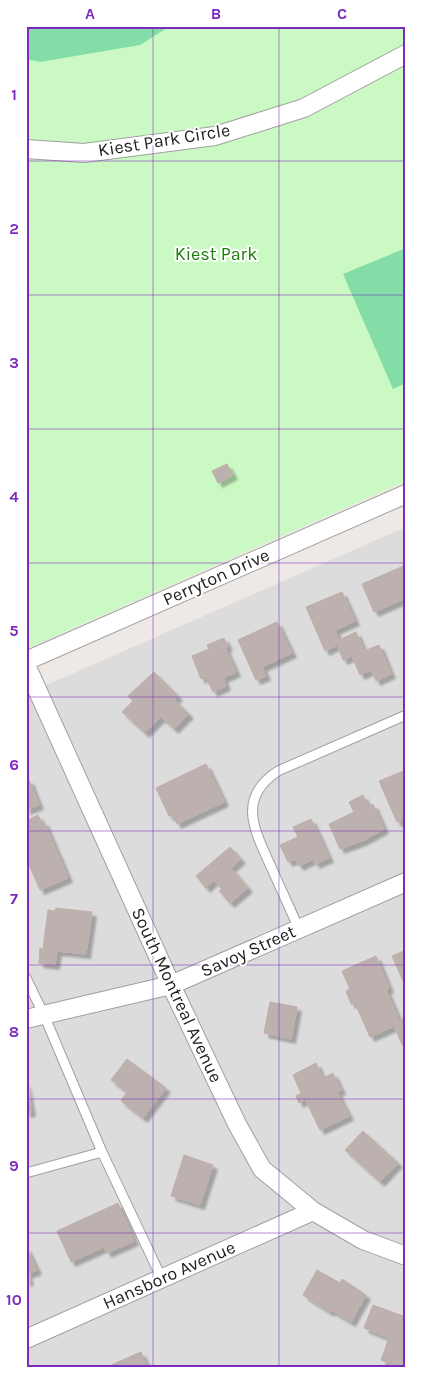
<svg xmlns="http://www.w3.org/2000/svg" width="432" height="1394" font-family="Karla,sans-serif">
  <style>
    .residential { fill: #dddcdc }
    .park { fill: #cbf9c3 }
    .pitch { fill: #84dda6 }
    .building { fill: #bcb1ae; stroke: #c1ada7; filter: url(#shadow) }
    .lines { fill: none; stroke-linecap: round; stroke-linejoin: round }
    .service-casing { stroke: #a0a0a0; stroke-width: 11 }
    .minor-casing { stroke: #a0a0a0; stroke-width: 20 }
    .service { stroke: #fff; stroke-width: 9 }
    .minor { stroke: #fff; stroke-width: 18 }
    .grid { fill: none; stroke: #7b2cbf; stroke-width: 1; stroke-opacity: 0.55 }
    .labels { text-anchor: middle; stroke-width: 4; stroke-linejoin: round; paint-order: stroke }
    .street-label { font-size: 18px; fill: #1f1f1f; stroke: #fff }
    .park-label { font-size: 18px; fill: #1e7c0d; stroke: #fff }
    .neatline { fill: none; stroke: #7b2cbf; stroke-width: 2 }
    .grid-label { font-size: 16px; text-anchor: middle; font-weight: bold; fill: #7b2cbf }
  </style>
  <defs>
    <filter id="shadow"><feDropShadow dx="4.5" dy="4.5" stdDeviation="1" flood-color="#0004"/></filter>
  </defs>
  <rect width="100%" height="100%" fill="#efe9e5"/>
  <path class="residential" d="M406,527V1368H26V694Z"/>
  <path class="park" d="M26,26H406V481L26,649Z"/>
  <path class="pitch" d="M26,26H170L140,45L40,62L26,59Z
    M406,248V383L393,389L343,274Z"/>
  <path class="building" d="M227,464L233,475L218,483L212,471Z
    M406,565V598L374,612L362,584Z
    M342,592L355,621L335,630L339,640L356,632L364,651L379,645L391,674L376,681L371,670L360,675L352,656L343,660L337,645L325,651L306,607Z
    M277,622L292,653L262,667L266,676L256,680L238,640Z
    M224,638L228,647L225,648L236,672L223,678L226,686L213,692L206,677L201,679L192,656L209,649L207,645Z
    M154,672L178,696L174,700L189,714L174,729L161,717L145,733L122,712L133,701L128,696Z
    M206,764L224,802L177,824L173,816H169L156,788Z
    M406,770V818L397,822L379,781Z
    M29,780L39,805L26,810V781Z
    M363,795L368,807L373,804L384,829L364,840L340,849L329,824L354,812L349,802Z
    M38,815L41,822H44L68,878L40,890L26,858V821Z
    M311,819L329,858L315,864L313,859L299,866L295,859L288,862L280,845L298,837L293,827Z
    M230,847L241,859L231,868L248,888L230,903L219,891L222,889L214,880L206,888L196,876Z
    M56,908L92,912L86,954L57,951L55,965L39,963L40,948L43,949L48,910L55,911Z
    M406,950V988L392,956Z
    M376,956L389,988L386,990L399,1020L406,1017V1043L402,1045L394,1026L370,1037L355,1003L351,1004L346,991L350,989L342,971Z
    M270,1002L297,1007L291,1039L264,1033Z
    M127,1059L166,1088L143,1118L121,1101L127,1092L111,1080Z
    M316,1063L323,1078L333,1073L341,1090L337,1092L349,1116L320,1130L305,1099L299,1103L296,1096L301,1093L293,1075Z
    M26,1083L31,1112L26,1113Z
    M363,1131L398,1163L380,1182L345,1150Z
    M184,1155L213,1165L200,1205L171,1196Z
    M118,1203L134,1241L107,1253L104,1247L71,1262L57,1231Z
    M26,1247L37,1270L27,1274L29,1281L26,1282Z
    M317,1270L340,1283L342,1279L366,1295L351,1322L331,1310L330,1312L303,1295Z
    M373,1305L406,1317V1359L402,1368L381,1360L389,1338L364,1328Z
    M141,1352L148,1368H105L136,1354Z"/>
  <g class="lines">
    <g class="service-casing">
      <path id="service" d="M299,929C290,909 281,889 272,869C256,833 235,799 278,771L406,715
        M26,978L44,1015L102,1152L162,1279
        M26,1173L102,1152"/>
    </g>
    <g class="minor-casing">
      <path id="minor" d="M26,149L84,153L215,136L304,108L406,54
        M26,661L406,494
        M26,665L171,985L237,1124L262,1169L313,1211L363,1240L406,1256
        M26,1019L171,985L406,882
        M26,1339L313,1211"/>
    </g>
    <use href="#service" class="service"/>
    <use href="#minor" class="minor"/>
  </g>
  <path class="grid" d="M153,26V1368M279,26V1368M26,161H406M26,295H406M26,429H406M26,563H406M26,697H406M26,831H406M26,965H406M26,1099H406M26,1233H406"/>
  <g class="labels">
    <g class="street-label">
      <text transform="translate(164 140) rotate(-9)" y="6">Kiest Park Circle</text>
      <text transform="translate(216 577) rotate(-24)" y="6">Perryton Drive</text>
      <text transform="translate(248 951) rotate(-24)" y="6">Savoy Street</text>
      <text transform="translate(177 995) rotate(65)" y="6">South Montreal Avenue</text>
      <text transform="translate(169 1275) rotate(-24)" y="6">Hansboro Avenue</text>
    </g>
    <g class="park-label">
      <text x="216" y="260">Kiest Park</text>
    </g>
  </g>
  <rect width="432" height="1394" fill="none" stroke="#ffffff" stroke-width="55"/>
  <rect x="28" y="28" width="376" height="1338" class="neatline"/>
  <g class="grid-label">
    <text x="90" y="19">A</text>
    <text x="216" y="19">B</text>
    <text x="342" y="19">C</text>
    <text x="14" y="100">1</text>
    <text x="14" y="234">2</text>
    <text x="14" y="368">3</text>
    <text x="14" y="502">4</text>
    <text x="14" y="636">5</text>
    <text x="14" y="770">6</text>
    <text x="14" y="904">7</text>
    <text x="14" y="1037">8</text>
    <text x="14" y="1171">9</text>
    <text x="14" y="1305">10</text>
  </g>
</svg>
